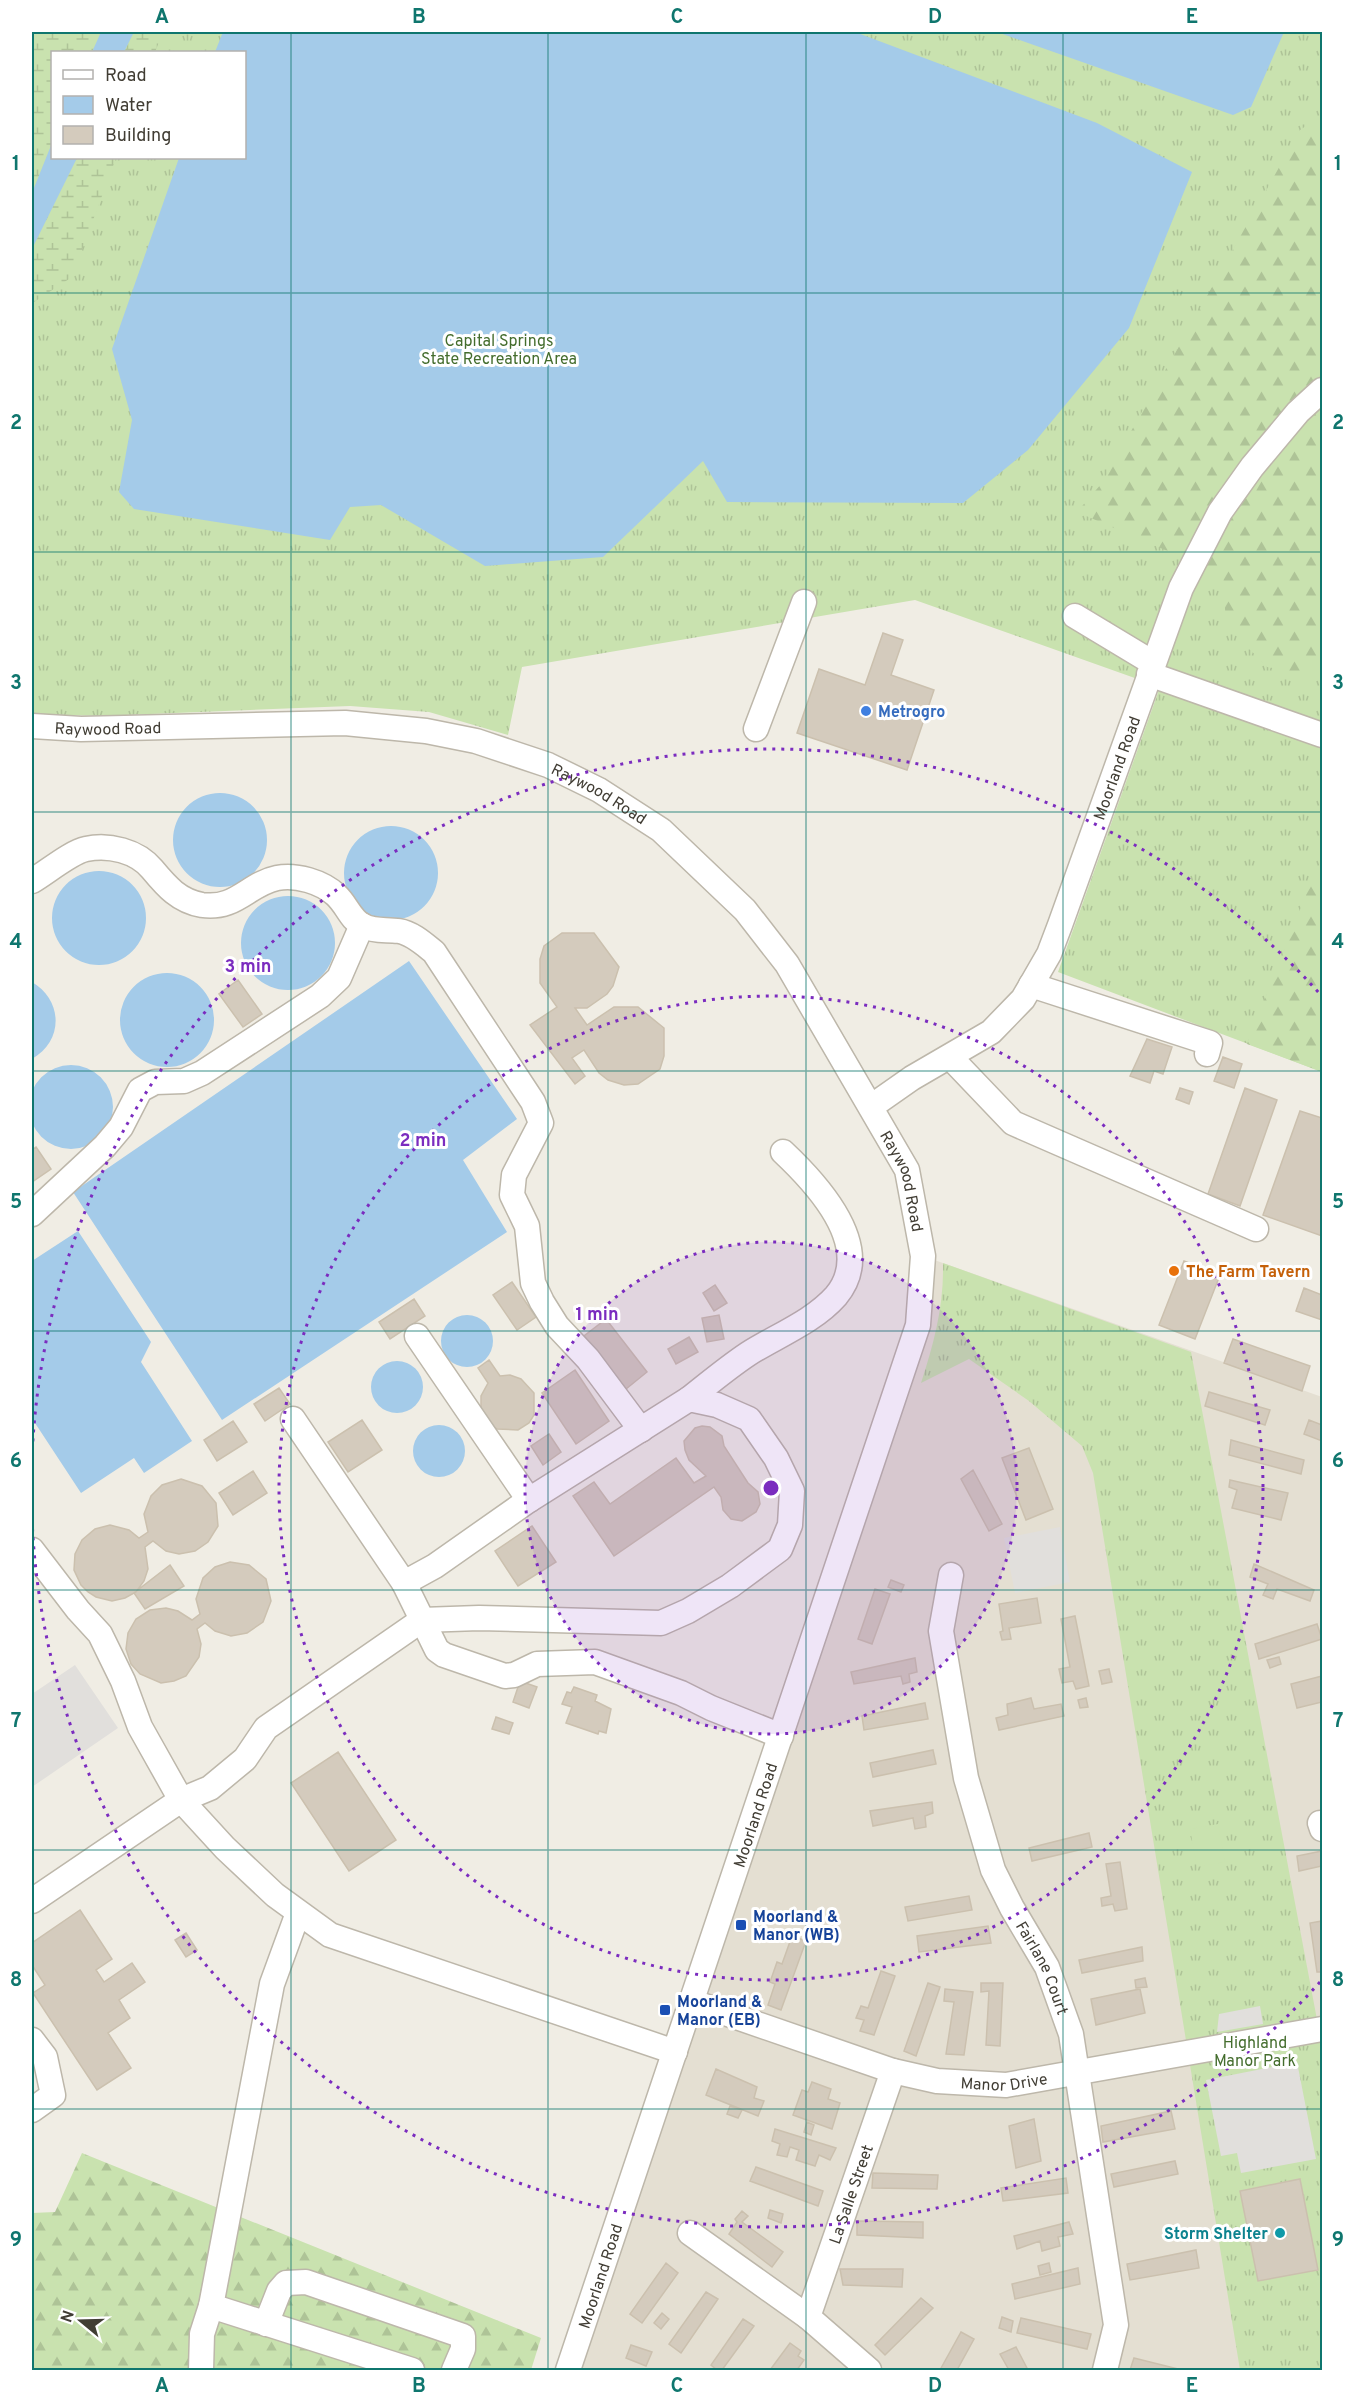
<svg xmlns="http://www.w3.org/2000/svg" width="1354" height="2402" font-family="Overpass,sans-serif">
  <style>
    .residential { fill: #e4dfd2 }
    .grass { fill: url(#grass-tufts); fill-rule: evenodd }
    .forest { fill: url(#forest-firs) }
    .wetland { fill: url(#wetland-marsh) }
    .pitch { fill: #c9e2af }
    .parking { fill: #e1dfdc }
    .water { fill: #a4cbe9 }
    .building { fill: #d4cbbd; stroke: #cbc0ae; stroke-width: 1.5 }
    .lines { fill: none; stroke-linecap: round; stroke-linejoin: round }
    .minor-casing { stroke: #bdb7aa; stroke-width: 27 }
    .minor { stroke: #fff; stroke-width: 24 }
    .grid { fill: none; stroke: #0f766e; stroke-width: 1.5; stroke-opacity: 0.55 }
    .ring { fill: none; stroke: #7b2cbf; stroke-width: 3; stroke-dasharray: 3 6 }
    .shop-dot { fill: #3f7fe0; stroke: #fff; stroke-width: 2 }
    .food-dot { fill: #e8710a; stroke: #fff; stroke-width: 2 }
    .transit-dot { fill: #1a4fb4; stroke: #fff; stroke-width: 2 }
    .culture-dot { fill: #0f9aa8; stroke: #fff; stroke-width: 2 }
    .labels { text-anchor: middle; stroke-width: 6; stroke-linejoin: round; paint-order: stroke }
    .park-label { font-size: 16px; fill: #446d2d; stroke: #fff }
    .shop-label { font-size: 16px; font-weight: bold; fill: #366cbe; stroke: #fff; text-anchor: start }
    .street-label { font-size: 16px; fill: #413d34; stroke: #fff }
    .food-label { font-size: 16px; font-weight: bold; fill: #c56008; stroke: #fff; text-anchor: start }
    .transit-label { font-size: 16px; font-weight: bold; fill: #164399; stroke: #fff; text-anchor: start }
    .culture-label { font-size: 16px; font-weight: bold; fill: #0d838f; stroke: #fff; text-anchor: end }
    .centre { fill: #7b2cbf; stroke: #fff; stroke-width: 3 }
    .ring-label { font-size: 18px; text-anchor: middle; font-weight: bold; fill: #7b2cbf; stroke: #fff; stroke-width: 6; stroke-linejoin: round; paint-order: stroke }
    .neatline { fill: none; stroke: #0f766e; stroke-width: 2 }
    .grid-label { font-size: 20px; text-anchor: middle; font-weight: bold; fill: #0f766e }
  </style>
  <defs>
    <pattern id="grass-tufts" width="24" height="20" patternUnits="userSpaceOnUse" patternTransform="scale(1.5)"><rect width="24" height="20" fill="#c9e2af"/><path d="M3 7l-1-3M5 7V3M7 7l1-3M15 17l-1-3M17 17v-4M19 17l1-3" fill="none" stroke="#aec397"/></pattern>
    <pattern id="forest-firs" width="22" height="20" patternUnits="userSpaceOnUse" patternTransform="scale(1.5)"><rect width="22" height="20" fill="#c9e2af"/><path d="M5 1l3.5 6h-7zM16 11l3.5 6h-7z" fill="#aec397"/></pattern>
    <pattern id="wetland-marsh" width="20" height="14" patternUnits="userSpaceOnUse" patternTransform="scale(1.5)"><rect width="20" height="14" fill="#c9e2af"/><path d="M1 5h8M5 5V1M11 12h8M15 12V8" fill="none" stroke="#aec397"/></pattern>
  </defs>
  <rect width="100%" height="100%" fill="#f0ede4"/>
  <path class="residential" d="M923,1256L1322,1397V2370H581L575,2352L918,1325Z"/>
  <path class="grass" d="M32,32H1322V1072L1058,972L1160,687L915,600L522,667L508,735L429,712L350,706L101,716L32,714ZM52,52H244V158H52Z
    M943,1263L1191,1352L1322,2046V2370H1240L1093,1473L1082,1446L1029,1401L969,1359L921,1383C934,1343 944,1306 943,1263Z"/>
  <path class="forest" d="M1322,115V677L1267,667L1226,625L1223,575L1077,512L1102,483L1300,130Z
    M1322,860V1072L1247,1044L1314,874Z
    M82,2153L541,2338L531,2370H32V2213L55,2212Z"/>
  <path class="wetland" d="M32,32H101L92,52H52V143L32,193Z
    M134,32H163L155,52H124Z
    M77,158H116L72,277L34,302L32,307V249Z"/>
  <path class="pitch" d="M1218,1824L1225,1862L1197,1867L1190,1829Z"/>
  <path class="parking" d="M1060,1527L1070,1582L1015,1593L1004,1538Z
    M75,1665L118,1728L32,1787V1694Z
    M1260,2006L1263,2024L1217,2032L1219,2014Z
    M1297,2062L1316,2159L1241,2173L1237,2153L1221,2156L1206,2080Z"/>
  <path class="water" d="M101,32H134L124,52H92Z
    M223,32H855L1097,123L1192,172L1129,328L1028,450L963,503L727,502L703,461L603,557L485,566L381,505L350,507L330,540L134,509L119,492L132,420L112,349L179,158H244V52H215Z
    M997,32H1284L1251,107L1233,115Z
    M52,143V158H77L32,249V193Z
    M173 840a47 47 0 1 1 94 0a47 47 0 1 1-94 0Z
    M344 873a47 47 0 1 1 94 0a47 47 0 1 1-94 0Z
    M52 918a47 47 0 1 1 94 0a47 47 0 1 1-94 0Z
    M241 943a47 47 0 1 1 94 0a47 47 0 1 1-94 0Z
    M409,961L517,1119L463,1160L507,1232L222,1420L73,1192Z
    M120 1020a47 47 0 1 1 94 0a47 47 0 1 1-94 0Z
    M32,982C63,1000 64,1041 32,1059Z
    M29 1107a42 42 0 1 1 84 0a42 42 0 1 1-84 0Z
    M78,1231L151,1342L141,1362L192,1441L144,1473L134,1458L81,1493L35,1423L32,1425V1261Z
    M441 1341a26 26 0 1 1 52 0a26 26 0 1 1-52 0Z
    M371 1387a26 26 0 1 1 52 0a26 26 0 1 1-52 0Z
    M413 1451a26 26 0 1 1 52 0a26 26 0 1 1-52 0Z"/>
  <path class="building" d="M883,633L903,640L891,675L934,690L907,770L797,733L819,669L865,685Z
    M562,933H594L619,967L613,986L607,994L587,1008H575L587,1025L614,1007H638L664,1028V1056L660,1069L638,1084L624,1085L608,1080L599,1073L584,1050L572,1058L585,1076L575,1084L530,1025L557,1007L540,983V959L544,946Z
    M238,980L262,1014L243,1027L219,994Z
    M1147,1039L1172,1047L1163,1074L1154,1071L1150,1083L1130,1076Z
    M1223,1057L1242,1064L1234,1088L1214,1081Z
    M1180,1088L1193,1092L1189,1104L1176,1099Z
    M1245,1088L1277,1100L1240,1206L1208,1194Z
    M1300,1111L1322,1118V1236L1263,1215Z
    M36,1147L51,1169L32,1182V1150Z
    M1184,1261L1220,1275L1195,1339L1159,1325Z
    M512,1282L536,1317L517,1330L493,1295Z
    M715,1285L727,1303L714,1311L703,1293Z
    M1304,1288L1322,1295V1320L1296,1311Z
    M414,1299L425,1316L390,1339L379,1322Z
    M719,1315L724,1339L707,1342L702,1318Z
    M606,1319L647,1372L626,1389L584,1336Z
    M689,1337L698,1352L676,1364L668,1349Z
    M1233,1339L1310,1366L1302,1391L1224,1363Z
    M489,1360L500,1376L510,1375L521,1379L534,1393V1415L529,1423L518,1430L497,1429L490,1425L481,1411V1396L488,1383L478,1368Z
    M575,1370L609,1421L576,1444L542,1393Z
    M279,1388L290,1404L265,1421L254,1404Z
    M1209,1392L1270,1410L1265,1425L1205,1406Z
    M362,1420L382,1450L348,1472L328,1442Z
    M1309,1420L1322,1425V1441L1304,1434Z
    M233,1421L247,1442L217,1461L204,1440Z
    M702,1426L710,1427L722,1436L724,1446L748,1483L758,1492L760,1504L756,1512L742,1521L731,1519L723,1510L721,1497L714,1487L614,1556L573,1496L594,1482L610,1504L676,1458L694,1483L706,1476L689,1460L685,1450L684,1441L695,1428Z
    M549,1434L561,1452L543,1465L531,1446Z
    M1231,1440L1304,1460L1301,1474L1229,1455Z
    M1029,1448L1053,1509L1026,1520L1002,1458Z
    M973,1470L1002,1524L989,1531L961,1479Z
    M253,1471L267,1493L233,1515L219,1493Z
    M181,1479L202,1486L216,1503L218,1526L208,1542L195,1551L179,1554L166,1551L153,1541L145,1547L148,1569L144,1581L136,1592L125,1598L112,1601L96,1597L88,1592L81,1585L74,1570L75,1554L82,1540L95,1529L110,1525L129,1530L139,1538L148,1532L144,1514L151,1496L162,1485Z
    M1230,1480L1288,1493L1281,1520L1232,1508L1237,1490L1229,1487Z
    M532,1526L556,1562L518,1586L495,1551Z
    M230,1562L249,1565L266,1579L271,1601L263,1622L247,1633L231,1636L215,1631L205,1623L197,1629L201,1644L199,1657L186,1676L174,1681L161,1683L140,1674L131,1664L126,1649L128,1633L136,1619L150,1610L166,1608L178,1611L192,1620L200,1614L196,1599L203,1578L215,1567Z
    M1254,1564L1314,1590L1310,1601L1277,1589L1273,1599L1263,1595L1268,1584L1250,1577Z
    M170,1565L184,1586L145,1609L134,1593Z
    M891,1580L904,1585L901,1592L888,1587Z
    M875,1589L890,1594L872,1644L858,1639Z
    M1037,1598L1041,1623L1009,1628L1011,1639L1002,1640L1000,1632L1003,1631L999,1604Z
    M1075,1616L1089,1686L1076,1689L1073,1681L1062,1683L1059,1669L1070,1667L1061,1619Z
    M1317,1624L1322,1639L1259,1659L1255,1644Z
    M1279,1657L1281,1664L1270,1668L1267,1660Z
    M915,1658L917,1672L909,1674L910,1682L903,1684L901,1676L854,1684L851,1672Z
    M1109,1669L1112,1682L1102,1684L1099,1671Z
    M1322,1676V1702L1297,1708L1291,1684Z
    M520,1681L537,1687L529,1708L513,1702Z
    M574,1687L597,1695L595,1701L611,1709L606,1733L599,1731L598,1734L566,1723L572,1707L562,1704L567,1692L571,1693Z
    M1031,1698L1034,1709L1061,1704L1064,1716L999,1730L996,1718L1008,1715L1007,1704Z
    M1086,1698L1088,1707L1080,1708L1078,1700Z
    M925,1703L928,1719L864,1730L862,1716Z
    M496,1717L513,1723L509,1734L492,1729Z
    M933,1750L936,1764L873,1777L870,1763Z
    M338,1752L396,1840L349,1871L291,1783Z
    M932,1802L933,1813L925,1816L926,1827L915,1829L913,1818L873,1826L870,1811Z
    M1089,1833L1092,1847L1032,1861L1029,1848Z
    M1322,1851V1866L1299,1871L1297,1856Z
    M1120,1862L1127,1909L1115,1911L1113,1904L1102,1906L1101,1898L1111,1896L1106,1864Z
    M969,1896L972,1910L908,1921L905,1907Z
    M80,1910L112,1959L96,1970L104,1982L132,1963L145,1982L119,2000L130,2018L108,2033L131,2068L97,2090L33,1993L45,1985L32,1965V1943Z
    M1322,1921V1972H1317L1310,1923Z
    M988,1926L991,1943L919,1952L917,1936Z
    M186,1933L197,1950L186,1957L175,1940Z
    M792,1936L806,1941L781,2010L768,2005L775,1984L770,1982L777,1962L782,1964Z
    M1142,1947L1143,1961L1082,1973L1079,1960Z
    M881,1971L895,1976L874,2035L860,2031L864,2020L856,2018L861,2006L868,2008Z
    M1145,1978L1147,1987L1136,1988L1135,1980Z
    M928,1983L940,1987L916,2056L904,2051Z
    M981,1983H1003L1000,2046L986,2045L989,1991L981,1992Z
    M945,1989L973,1992L964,2055L946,2054L954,2002L944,2001Z
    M1140,1989L1145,2013L1096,2025L1091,1999Z
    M716,2069L757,2087L754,2098L764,2101L758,2116L706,2095Z
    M812,2082L831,2089L828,2099L840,2103L832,2129L793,2115L802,2090L808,2092Z
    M730,2106L742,2110L738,2118L727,2114Z
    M1171,2111L1175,2129L1103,2142L1101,2126Z
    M1034,2119L1041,2161L1016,2168L1009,2126Z
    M807,2122L814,2125L811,2135L804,2132Z
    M775,2129L836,2148L830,2160L819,2155L815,2166L796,2160L799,2150L790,2147L787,2157L777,2155L780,2144L772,2141Z
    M1175,2161L1178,2174L1114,2187L1111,2174Z
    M756,2167L823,2191L818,2206L750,2181Z
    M873,2173L938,2175L937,2189L872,2188Z
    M1066,2178L1068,2193L1003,2201L1001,2188Z
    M1300,2179L1318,2270L1258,2281L1240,2191Z
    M770,2210L783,2214L781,2223L768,2218Z
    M742,2211L748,2216L742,2222L783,2252L772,2267L729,2234L737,2222L735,2219Z
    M857,2221L923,2222V2238L857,2235Z
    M1069,2222L1073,2234L1058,2237L1060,2246L1042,2251L1040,2241L1017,2249L1014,2236Z
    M1196,2250L1199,2268L1130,2280L1127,2264Z
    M666,2263L678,2273L642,2323L630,2314Z
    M1049,2263L1051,2272L1040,2275L1038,2266Z
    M1078,2268L1080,2284L1015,2299L1012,2284Z
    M840,2269H903L902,2287L843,2285Z
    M706,2292L718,2299L681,2353L669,2344Z
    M921,2298L933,2308L885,2355L875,2345Z
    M662,2313L669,2319L661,2329L654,2323Z
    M1002,2317L1013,2321L1011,2332L999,2328Z
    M1021,2318L1091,2334L1087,2349L1017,2333Z
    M743,2319L754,2326L722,2370H717L711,2365Z
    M961,2332L974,2339L957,2370H940Z
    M790,2343L801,2351L798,2356L804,2360L797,2370H770Z
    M631,2345L652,2352L646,2366L626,2358Z
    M1016,2347L1028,2370H1009L1000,2354Z
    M1134,2358L1182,2370H1130Z"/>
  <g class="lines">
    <g class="minor-casing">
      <g id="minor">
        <path d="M1075,616L1153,663"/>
        <path d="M1149,674L1322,735"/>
        <path id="s1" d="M32,726L81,729L345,723L426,731L476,741L548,765L599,790L661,830L745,910L787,964L907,1170L923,1256L918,1325L568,2370"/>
        <path d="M756,729L804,602"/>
        <path d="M32,881C46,873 71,852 86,849C109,844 137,851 152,869C167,887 179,901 202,905C236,910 248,884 277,878C296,874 322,882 336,895C347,905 350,919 363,926C376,932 386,929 399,931C412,933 424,944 434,952L533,1102L541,1123L514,1175L512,1195L527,1226L533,1283L542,1302L557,1326L588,1359L641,1430"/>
        <path d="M1031,985L1210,1043L1207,1054"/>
        <path d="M950,1057L1013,1123L1256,1229"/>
        <path id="s2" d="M872,1106L912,1078L991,1032L1023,999L1049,954L1060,925L1181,588L1220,512L1252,467L1298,412L1322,390"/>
        <path d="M32,1214L105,1146L121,1127L140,1090L155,1082L184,1081L202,1073L320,996L339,978L362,925"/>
        <path d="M417,1336L529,1500"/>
        <path d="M689,1399C708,1384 727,1368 748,1354C776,1336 813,1322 836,1296C877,1247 817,1184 783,1152"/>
        <path d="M293,1419L404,1583L437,1650L444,1655L505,1676L514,1675L537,1664L595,1662L681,1693L711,1708L781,1736"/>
        <path d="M32,1550L78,1610L100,1634L123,1681L140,1727L181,1800L225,1848L275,1895L330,1935L675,2052"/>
        <path id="s3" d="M951,1575L941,1631L966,1778L993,1870L1012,1908L1047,1967L1071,2034L1116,2325L1105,2370"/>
        <path d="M1320,1823L1322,1829"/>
        <path d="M32,1901L181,1800L210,1788L245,1759L266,1728L422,1620L479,1618L661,1623L688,1611L730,1586L780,1549L790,1525L792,1491L776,1458L749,1419L717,1405L689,1399L529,1500L435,1566L404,1583"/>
        <path id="s4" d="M693,2002L893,2071L937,2081L1006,2085L1322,2029"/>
        <path d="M32,2040L45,2057L53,2095L32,2110"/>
        <path d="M690,2233L808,2317L869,2370"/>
        <path d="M211,2306L412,2370"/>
        <path id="s5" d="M808,2317L893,2071"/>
        <path d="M266,2324L279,2291L286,2283L306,2282L463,2336V2349L454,2370"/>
        <path d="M201,2370L202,2334L211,2306L272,1984L298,1913"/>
      </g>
    </g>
    <use href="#minor" class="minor"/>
  </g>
  <path class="grid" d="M291,32V2370M548,32V2370M806,32V2370M1063,32V2370M32,293H1322M32,552H1322M32,812H1322M32,1071H1322M32,1331H1322M32,1590H1322M32,1850H1322M32,2109H1322"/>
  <circle cx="771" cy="1488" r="246" fill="#7b2cbf" fill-opacity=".12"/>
  <g class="ring">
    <circle cx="771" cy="1488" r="246"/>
    <circle cx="771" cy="1488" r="492"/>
    <path d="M1320 1982A739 739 0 1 1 1320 994"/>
  </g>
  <circle class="shop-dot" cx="866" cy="711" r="6"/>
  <circle class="food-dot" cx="1174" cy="1271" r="6"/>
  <g class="transit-dot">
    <rect x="735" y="1919" width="12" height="12" rx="3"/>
    <rect x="659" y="2004" width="12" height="12" rx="3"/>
  </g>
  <circle class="culture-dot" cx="1280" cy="2233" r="6"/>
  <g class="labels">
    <g class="park-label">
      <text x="499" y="346">Capital Springs<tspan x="499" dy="18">State Recreation Area</tspan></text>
      <text x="1255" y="2048">Highland<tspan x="1255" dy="18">Manor Park</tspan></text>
    </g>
    <g class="shop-label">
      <text x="878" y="717">Metrogro</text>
    </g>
    <g class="street-label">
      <text dy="6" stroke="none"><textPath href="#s1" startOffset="76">Raywood Road</textPath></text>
      <text dy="6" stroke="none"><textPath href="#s2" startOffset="436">Moorland Road</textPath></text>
      <text dy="6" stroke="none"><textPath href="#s1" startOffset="580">Raywood Road</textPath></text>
      <text dy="6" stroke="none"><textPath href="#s1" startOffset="1084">Raywood Road</textPath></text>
      <text transform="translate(755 1815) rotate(-72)" y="6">Moorland Road</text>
      <text dy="6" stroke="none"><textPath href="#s3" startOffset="412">Fairlane Court</textPath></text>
      <text dy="6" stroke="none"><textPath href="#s4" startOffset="324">Manor Drive</textPath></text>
      <text dy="6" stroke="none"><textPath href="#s5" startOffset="130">La Salle Street</textPath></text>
      <text transform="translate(600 2276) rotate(-72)" y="6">Moorland Road</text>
    </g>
    <g class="food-label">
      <text x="1186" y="1277">The Farm Tavern</text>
    </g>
    <g class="transit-label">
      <text x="753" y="1922">Moorland &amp;<tspan x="753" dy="18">Manor (WB)</tspan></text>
      <text x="677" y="2007">Moorland &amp;<tspan x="677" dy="18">Manor (EB)</tspan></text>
    </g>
    <g class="culture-label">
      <text x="1268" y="2239">Storm Shelter</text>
    </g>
  </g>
  <circle cx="771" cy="1488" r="9" class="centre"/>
  <g class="ring-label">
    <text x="248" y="972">3 min</text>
    <text x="423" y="1146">2 min</text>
    <text x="597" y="1320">1 min</text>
  </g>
  <rect width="1354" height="2402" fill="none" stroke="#ffffff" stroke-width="66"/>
  <rect x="51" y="51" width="195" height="108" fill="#ffffff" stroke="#b3b1ae" stroke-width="1.5"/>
  <rect x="63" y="70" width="30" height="9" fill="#ffffff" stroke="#b3b1ae" stroke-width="1.5"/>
  <text x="105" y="81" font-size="18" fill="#413d34">Road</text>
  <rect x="63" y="96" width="30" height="18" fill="#a4cbe9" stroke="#b3b1ae" stroke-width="1.5"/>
  <text x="105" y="111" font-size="18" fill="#413d34">Water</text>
  <rect x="63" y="126" width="30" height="18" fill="#d4cbbd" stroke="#b3b1ae" stroke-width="1.5"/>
  <text x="105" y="141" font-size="18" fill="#413d34">Building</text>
  <g transform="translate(81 2321) rotate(289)" stroke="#ffffff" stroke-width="4.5" paint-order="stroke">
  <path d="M0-4.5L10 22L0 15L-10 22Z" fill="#413d34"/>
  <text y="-9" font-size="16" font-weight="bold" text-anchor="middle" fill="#413d34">N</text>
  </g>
  <rect x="33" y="33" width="1288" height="2336" class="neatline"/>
  <g class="grid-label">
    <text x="162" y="23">A</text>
    <text x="419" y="23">B</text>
    <text x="677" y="23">C</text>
    <text x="935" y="23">D</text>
    <text x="1192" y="23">E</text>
    <text x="16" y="170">1</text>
    <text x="1338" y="170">1</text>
    <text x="16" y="429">2</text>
    <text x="1338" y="429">2</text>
    <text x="16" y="689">3</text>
    <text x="1338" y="689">3</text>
    <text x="16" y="948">4</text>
    <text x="1338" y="948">4</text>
    <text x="16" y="1208">5</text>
    <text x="1338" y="1208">5</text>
    <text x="16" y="1467">6</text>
    <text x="1338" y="1467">6</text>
    <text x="16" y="1727">7</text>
    <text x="1338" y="1727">7</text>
    <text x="16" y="1986">8</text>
    <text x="1338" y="1986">8</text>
    <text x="16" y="2246">9</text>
    <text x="1338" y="2246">9</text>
    <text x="162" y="2392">A</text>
    <text x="419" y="2392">B</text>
    <text x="677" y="2392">C</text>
    <text x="935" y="2392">D</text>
    <text x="1192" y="2392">E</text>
  </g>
</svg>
